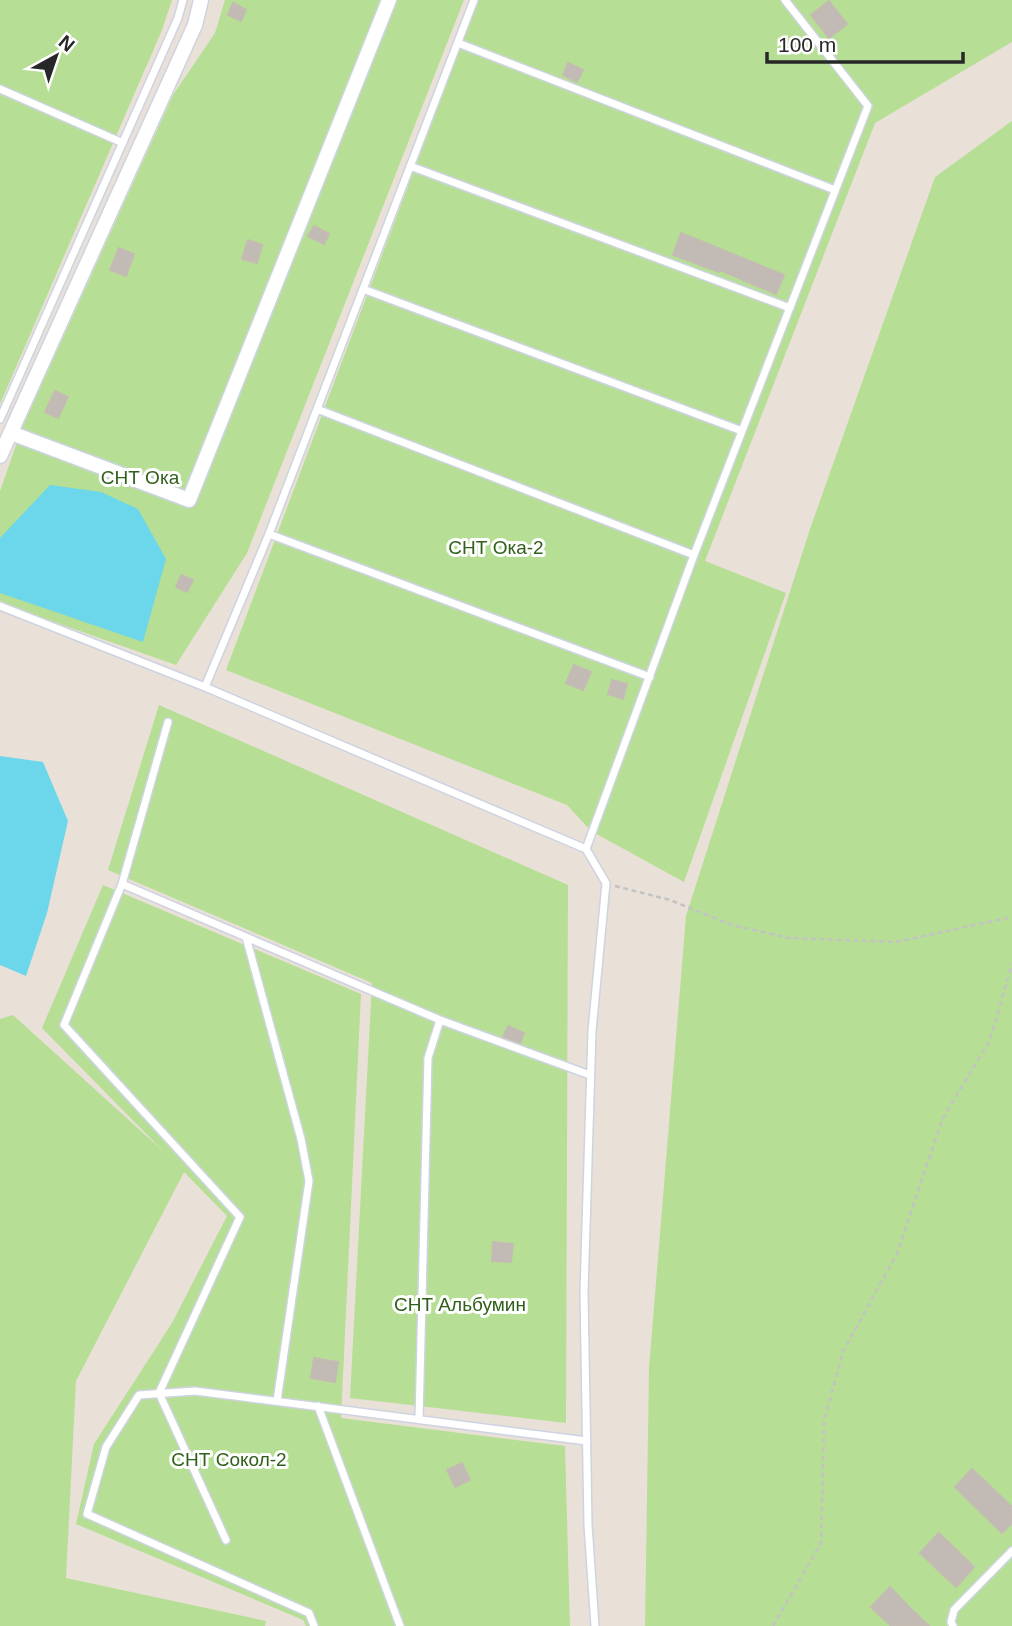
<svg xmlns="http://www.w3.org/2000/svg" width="1012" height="1626" font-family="Helvetica,sans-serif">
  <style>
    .green { fill: #b6df95 }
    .water { fill: #6cd6ea }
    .building { fill: #c1bab5; stroke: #c4bcb2; stroke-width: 2 }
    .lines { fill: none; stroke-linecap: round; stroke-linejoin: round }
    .service-casing { stroke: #cdd3e0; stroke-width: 10 }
    .minor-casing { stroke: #cdd3e0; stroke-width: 17 }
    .path { stroke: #c3c3c3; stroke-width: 2.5; stroke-dasharray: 5 3.5; stroke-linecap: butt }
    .service { stroke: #fff; stroke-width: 7 }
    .minor { stroke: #fff; stroke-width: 14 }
    .labels { text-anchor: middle; stroke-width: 6; stroke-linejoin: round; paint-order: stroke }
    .park-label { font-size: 19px; fill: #30601a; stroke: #fff }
  </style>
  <rect width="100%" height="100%" fill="#e9e0d8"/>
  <path class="green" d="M0,0H172L162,30L0,404Z
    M225,0H464L247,553L176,665L0,603V491L22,428L173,95L215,33Z
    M478,0H1012V42L875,123L705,561L786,593L684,882L591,831L567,805L226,670Z
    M1012,121V1626H645L649,1368L686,916L810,529L935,177Z
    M159,705L568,885L566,1423L350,1398L372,983L108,870Z
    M103,885L361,994L341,1418L565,1446L570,1626H306L303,1620L76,1524L94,1444L172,1323L227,1216L184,1172L76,1381L66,1578L266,1621L265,1626H0V1019L13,1015L163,1151L42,1028Z"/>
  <path class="water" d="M50,485L101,492L138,509L166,559L143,642L0,593V538Z
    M0,756L43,762L68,821L47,913L26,976L0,965Z"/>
  <path class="building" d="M829,1L847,24L829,38L811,15Z
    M233,3L246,10L241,21L228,15Z
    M568,63L583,70L577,82L563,75Z
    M314,226L329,234L324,244L308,236Z
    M681,233L784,275L776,294L720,270L719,272L673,255Z
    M248,240L262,245L257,263L242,259Z
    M119,248L134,254L126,276L110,270Z
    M55,391L68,397L58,418L45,412Z
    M181,575L193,580L187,592L176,587Z
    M574,665L591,672L583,690L566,683Z
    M612,680L627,684L623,699L608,694Z
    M508,1026L524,1033L520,1043L503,1037Z
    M493,1242L513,1244L511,1262L492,1261Z
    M314,1358L338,1362L335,1382L311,1378Z
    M462,1463L470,1480L455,1487L447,1470Z
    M972,1469L1012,1507V1523L1002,1533L955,1487Z
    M939,1533L974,1567L956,1587L920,1553Z
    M890,1587L909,1607L929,1626H891L871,1607Z"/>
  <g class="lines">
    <g class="service-casing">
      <path id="service" d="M458,43L835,190
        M0,89L123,143
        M410,166L790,308
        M363,289L742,431
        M317,409L694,555
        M0,419L178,18L183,0
        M269,534L650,677
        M0,606L205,687L586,849L606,883L592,1031L584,1292L588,1525L595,1626
        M205,687L269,534L474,0
        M168,722L122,884L64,1025L240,1217L159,1393L226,1540
        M586,849L694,555L868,106L785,0
        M122,884L440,1020L590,1075
        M246,937L301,1139L309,1181L277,1401
        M318,1406L400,1626
        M419,1419L428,1058L440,1020
        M314,1626L309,1613L87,1514L106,1447L139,1395L195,1391L587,1441
        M953,1626L951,1622L954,1610L1012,1551"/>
    </g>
    <g class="minor-casing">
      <path id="minor" d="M11,433L189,500L389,0
        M0,456L195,25L201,0"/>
    </g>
    <path class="path" d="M615,886L670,900L732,925L789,938L896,942L1012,917
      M773,1626L821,1543L824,1421L843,1352L897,1253L943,1118L990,1040L1012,964"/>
    <use href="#service" class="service"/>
    <use href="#minor" class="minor"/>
  </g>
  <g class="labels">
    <g class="park-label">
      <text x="140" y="484">СНТ Ока</text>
      <text x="496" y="554">СНТ Ока-2</text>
      <text x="460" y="1311">СНТ Альбумин</text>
      <text x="229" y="1466">СНТ Сокол-2</text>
    </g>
  </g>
  <g transform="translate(56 56) rotate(40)" stroke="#ffffff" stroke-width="5" paint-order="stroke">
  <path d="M0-5L12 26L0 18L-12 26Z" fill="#272727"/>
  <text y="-10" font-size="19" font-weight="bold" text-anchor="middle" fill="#272727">N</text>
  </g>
  <path d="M767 52v10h196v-10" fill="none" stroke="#272727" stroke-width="3.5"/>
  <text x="778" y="52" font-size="21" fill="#272727" stroke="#ffffff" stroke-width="5" paint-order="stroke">100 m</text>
</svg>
